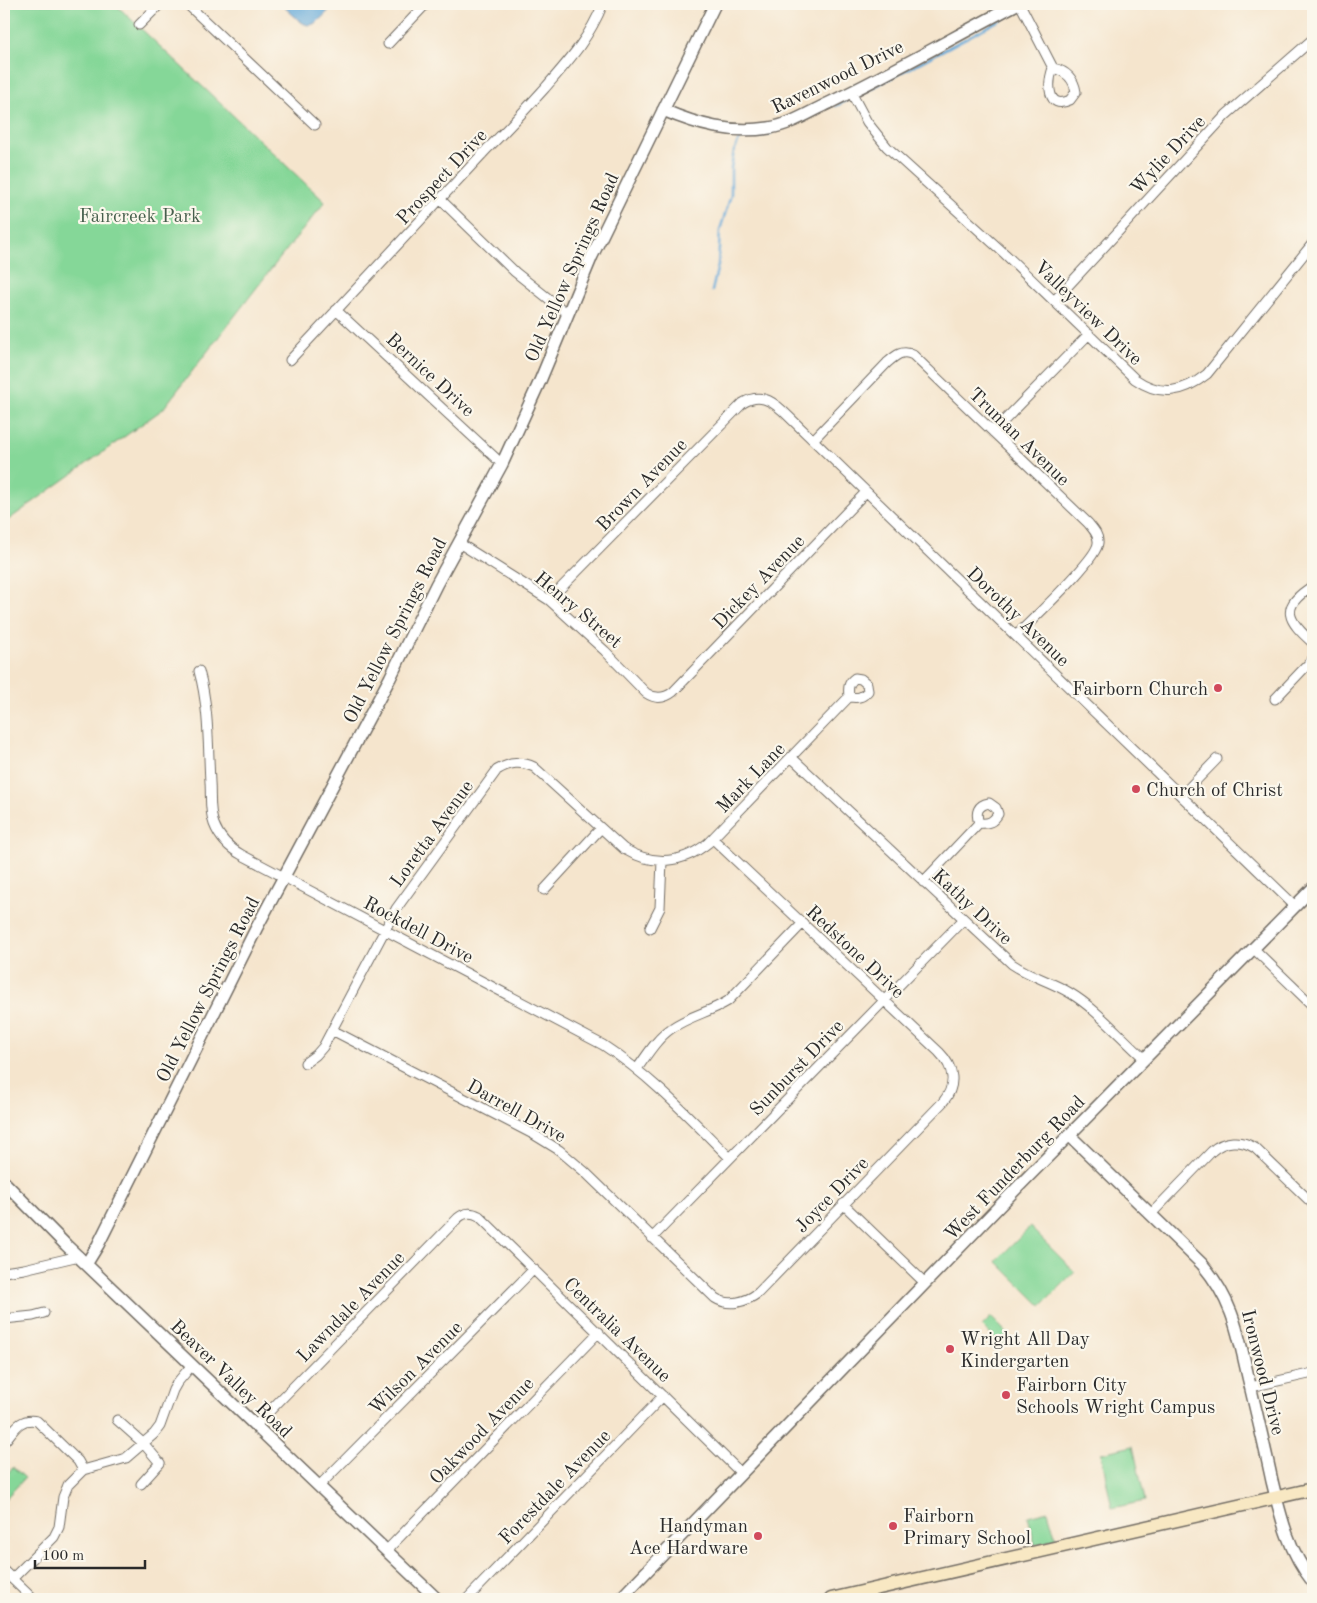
<svg xmlns="http://www.w3.org/2000/svg" width="1317" height="1603" font-family="'Old Standard TT',serif">
  <style>
    .green { fill: #85d798; stroke: #588162 }
    .water { fill: #63a9d9; stroke: #476a82 }
    .lines { fill: none; stroke-linecap: round; stroke-linejoin: round }
    .stream { stroke: #63a9d9; stroke-width: 2.5 }
    .minor-casing { stroke: #726c64; stroke-width: 11 }
    .tertiary-casing { stroke: #726c64; stroke-width: 14 }
    .secondary-casing { stroke: #726c64; stroke-width: 15 }
    .minor { stroke: #fff; stroke-width: 9 }
    .tertiary { stroke: #fff; stroke-width: 11 }
    .secondary { stroke: #f8e8c3; stroke-width: 12 }
    .poi-dot { fill: #d1495b; stroke: #fbf7ec; stroke-width: 2 }
    .labels { text-anchor: middle; stroke-width: 4.5; stroke-linejoin: round; paint-order: stroke }
    .street-label { font-size: 19px; fill: #2b2b2b; stroke: #fbf7ec }
    .park-label { font-size: 19px; fill: #465f4c; stroke: #fbf7ec }
    .poi-label { font-size: 19px; fill: #2b2b2b; stroke: #fbf7ec; text-anchor: start }
  </style>
  <rect width="100%" height="100%" fill="#fbf7ec"/>
  <filter id="ink" filterUnits="userSpaceOnUse"><feTurbulence type="fractalNoise" baseFrequency=".02" numOctaves="2"/><feDisplacementMap in="SourceGraphic" scale="10" xChannelSelector="R" yChannelSelector="G"/><feConvolveMatrix kernelMatrix="1 2 1 2 8 2 1 2 1" color-interpolation-filters="sRGB"/></filter>
  <filter id="wash" filterUnits="userSpaceOnUse"><feTurbulence type="fractalNoise" baseFrequency=".0096" numOctaves="4" result="noise"/><feDisplacementMap in="SourceGraphic" scale="20" xChannelSelector="R" yChannelSelector="G"/><feGaussianBlur stdDeviation="1.12" result="paint"/><feColorMatrix in="noise" values="0 0 0 0 0 0 0 0 0 0 0 0 0 0 0 0 0 1.4 0 .05"/><feComposite in="paint" operator="in"/></filter>
  <g filter="url(#wash)">
    <rect width="100%" height="100%" fill="#f5e5cd"/>
    <path class="green" d="M4,4H115L325,202L268,273L163,409L4,523Z
      M1030,1227L1075,1272L1041,1306L996,1261Z
      M991,1317L1010,1336L1001,1345L982,1326Z
      M1133,1446L1145,1501L1112,1508L1101,1453Z
      M13,1467L25,1478L4,1500V1477Z
      M1048,1511L1056,1539L1035,1545L1028,1516Z"/>
    <path class="water" d="M281,4H335C307,34 310,30 281,4Z"/>
    <g class="lines">
      <path class="stream" d="M1028,6L1032,4
        M859,95L1017,11
        M836,106L848,100
        M712,291L718,265L720,230L731,195V168L734,151L740,138L757,137L771,133"/>
    </g>
  </g>
  <g filter="url(#ink)">
    <g class="lines">
      <g class="minor-casing">
        <path id="minor" d="M187,4L315,125
          M1020,4L1053,68
          M139,25L160,4
          M388,44L426,4
          M1053,68C1066,71 1074,79 1076,92L1070,100C1046,111 1048,82 1053,68Z
          M851,92L867,122L887,147L1005,254L1135,379C1161,397 1183,393 1207,374L1313,243
          M441,200L515,272L568,314
          M1054,301L1226,115L1313,39
          M336,310L502,464
          M290,360L487,149C507,130 526,109 545,88C570,59 588,40 603,4
          M993,432L1089,334
          M813,440L887,363C895,356 902,349 913,355L1088,523C1093,529 1099,535 1098,543C1097,560 1031,620 1016,636
          M459,543L549,600L605,651L646,693C655,699 664,699 673,692L866,492
          M1313,586C1278,607 1288,621 1313,643
          M549,600L743,403C759,393 771,400 783,411L1295,906
          M199,671C209,707 208,745 210,782C211,796 209,811 214,824C219,837 229,848 242,855L603,1045C651,1076 690,1118 730,1158
          M1275,699L1313,659
          M791,757L1012,964C1031,977 1051,981 1070,993C1097,1009 1121,1038 1145,1059
          M1181,796L1217,759
          M923,882L979,823C989,824 993,822 998,814L996,808L989,803C978,805 975,812 979,823
          M544,890L601,828
          M650,928L660,908L662,861
          M1254,949L1313,1006
          M332,1030L533,1134L559,1150L585,1172L715,1298C729,1307 746,1302 758,1293L943,1102C957,1085 954,1067 939,1052L713,839
          M305,1063L316,1055L323,1047L396,909L497,770C510,762 521,761 534,767L624,849C653,866 682,864 708,843L849,697C858,698 862,698 868,691L867,684L861,679L855,678C848,683 848,688 849,697
          M637,1069C647,1055 657,1038 672,1028C689,1016 710,1012 728,1001L803,923
          M843,1204L925,1283
          M1151,1214L1212,1151C1224,1140 1241,1139 1255,1148L1313,1204
          M652,1238L963,920
          M4,1272L24,1269L79,1256
          M4,1319L33,1316L44,1313
          M1251,1387L1313,1373
          M117,1420L144,1444L160,1463L141,1484
          M256,1425L458,1218C465,1212 472,1212 479,1216L741,1473
          M4,1442C14,1430 20,1417 37,1421L78,1461L83,1470
          M319,1486L534,1269
          M386,1551L599,1332
          M4,1571L33,1599
          M12,1579L54,1537L59,1527L63,1497L68,1485L83,1470L126,1458L154,1434L160,1426L173,1390L177,1383L192,1365
          M467,1599L663,1396"/>
      </g>
      <g class="tertiary-casing">
        <path id="tertiary" d="M663,110C698,125 731,134 769,128C790,125 810,112 829,103C893,72 954,37 1017,4
          M1069,1135L1202,1264C1234,1302 1238,1334 1249,1381C1257,1415 1265,1448 1272,1481C1281,1518 1289,1552 1313,1582
          M4,1182L66,1245L437,1599
          M87,1263L98,1245L256,929L390,678L436,585L502,464L540,381L592,256L715,4
          M620,1599L1015,1190L1313,888"/>
      </g>
      <g class="secondary-casing">
        <path id="secondary" d="M831,1599L1313,1489"/>
      </g>
      <use href="#minor" class="minor"/>
      <use href="#tertiary" class="tertiary"/>
      <use href="#secondary" class="secondary"/>
    </g>
  </g>
  <g class="poi-dot">
    <circle cx="1218" cy="688" r="5"/>
    <circle cx="1136" cy="789" r="5"/>
    <circle cx="950" cy="1349" r="5"/>
    <circle cx="1006" cy="1395" r="5"/>
    <circle cx="893" cy="1526" r="5"/>
    <circle cx="758" cy="1536" r="5"/>
  </g>
  <g class="labels">
    <g class="street-label">
      <text transform="translate(837 76) rotate(-26)" y="7">Ravenwood Drive</text>
      <text transform="translate(1167 154) rotate(-47)" y="7">Wylie Drive</text>
      <text transform="translate(441 176) rotate(-47)" y="7">Prospect Drive</text>
      <text transform="translate(571 267) rotate(-66)" y="7">Old Yellow Springs Road</text>
      <text transform="translate(1089 312) rotate(44)" y="7">Valleyview Drive</text>
      <text transform="translate(431 374) rotate(43)" y="7">Bernice Drive</text>
      <text transform="translate(1020 436) rotate(44)" y="7">Truman Avenue</text>
      <text transform="translate(641 484) rotate(-46)" y="7">Brown Avenue</text>
      <text transform="translate(758 581) rotate(-46)" y="7">Dickey Avenue</text>
      <text transform="translate(579 609) rotate(40)" y="7">Henry Street</text>
      <text transform="translate(1019 616) rotate(44)" y="7">Dorothy Avenue</text>
      <text transform="translate(394 630) rotate(-63)" y="7">Old Yellow Springs Road</text>
      <text transform="translate(750 777) rotate(-46)" y="7">Mark Lane</text>
      <text transform="translate(431 833) rotate(-54)" y="7">Loretta Avenue</text>
      <text transform="translate(973 906) rotate(43)" y="7">Kathy Drive</text>
      <text transform="translate(419 929) rotate(28)" y="7">Rockdell Drive</text>
      <text transform="translate(856 951) rotate(43)" y="7">Redstone Drive</text>
      <text transform="translate(207 989) rotate(-63)" y="7">Old Yellow Springs Road</text>
      <text transform="translate(796 1067) rotate(-46)" y="7">Sunburst Drive</text>
      <text transform="translate(517 1110) rotate(29)" y="7">Darrell Drive</text>
      <text transform="translate(1014 1167) rotate(-46)" y="7">West Funderburg Road</text>
      <text transform="translate(831 1194) rotate(-46)" y="7">Joyce Drive</text>
      <text transform="translate(350 1306) rotate(-46)" y="7">Lawndale Avenue</text>
      <text transform="translate(618 1329) rotate(44)" y="7">Centralia Avenue</text>
      <text transform="translate(415 1367) rotate(-45)" y="7">Wilson Avenue</text>
      <text transform="translate(1264 1372) rotate(76)" y="7">Ironwood Drive</text>
      <text transform="translate(232 1378) rotate(44)" y="7">Beaver Valley Road</text>
      <text transform="translate(481 1430) rotate(-46)" y="7">Oakwood Avenue</text>
      <text transform="translate(554 1486) rotate(-46)" y="7">Forestdale Avenue</text>
    </g>
    <g class="park-label">
      <text x="140" y="222">Faircreek Park</text>
    </g>
    <g class="poi-label">
      <text x="1208" y="695" text-anchor="end">Fairborn Church</text>
      <text x="1146" y="796">Church of Christ</text>
      <text x="960" y="1345">Wright All Day<tspan x="960" dy="22">Kindergarten</tspan></text>
      <text x="1016" y="1391">Fairborn City<tspan x="1016" dy="22">Schools Wright Campus</tspan></text>
      <text x="903" y="1522">Fairborn<tspan x="903" dy="22">Primary School</tspan></text>
      <text x="748" y="1532" text-anchor="end">Handyman<tspan x="748" dy="22">Ace Hardware</tspan></text>
    </g>
  </g>
  <rect width="1317" height="1603" fill="none" stroke="#fbf7ec" stroke-width="20"/>
  <path d="M35 1560v8h110v-8" fill="none" stroke="#2b2b2b" stroke-width="2.5"/>
  <text x="42" y="1560" font-size="15" fill="#2b2b2b" stroke="#fbf7ec" stroke-width="4" paint-order="stroke">100 m</text>
</svg>
